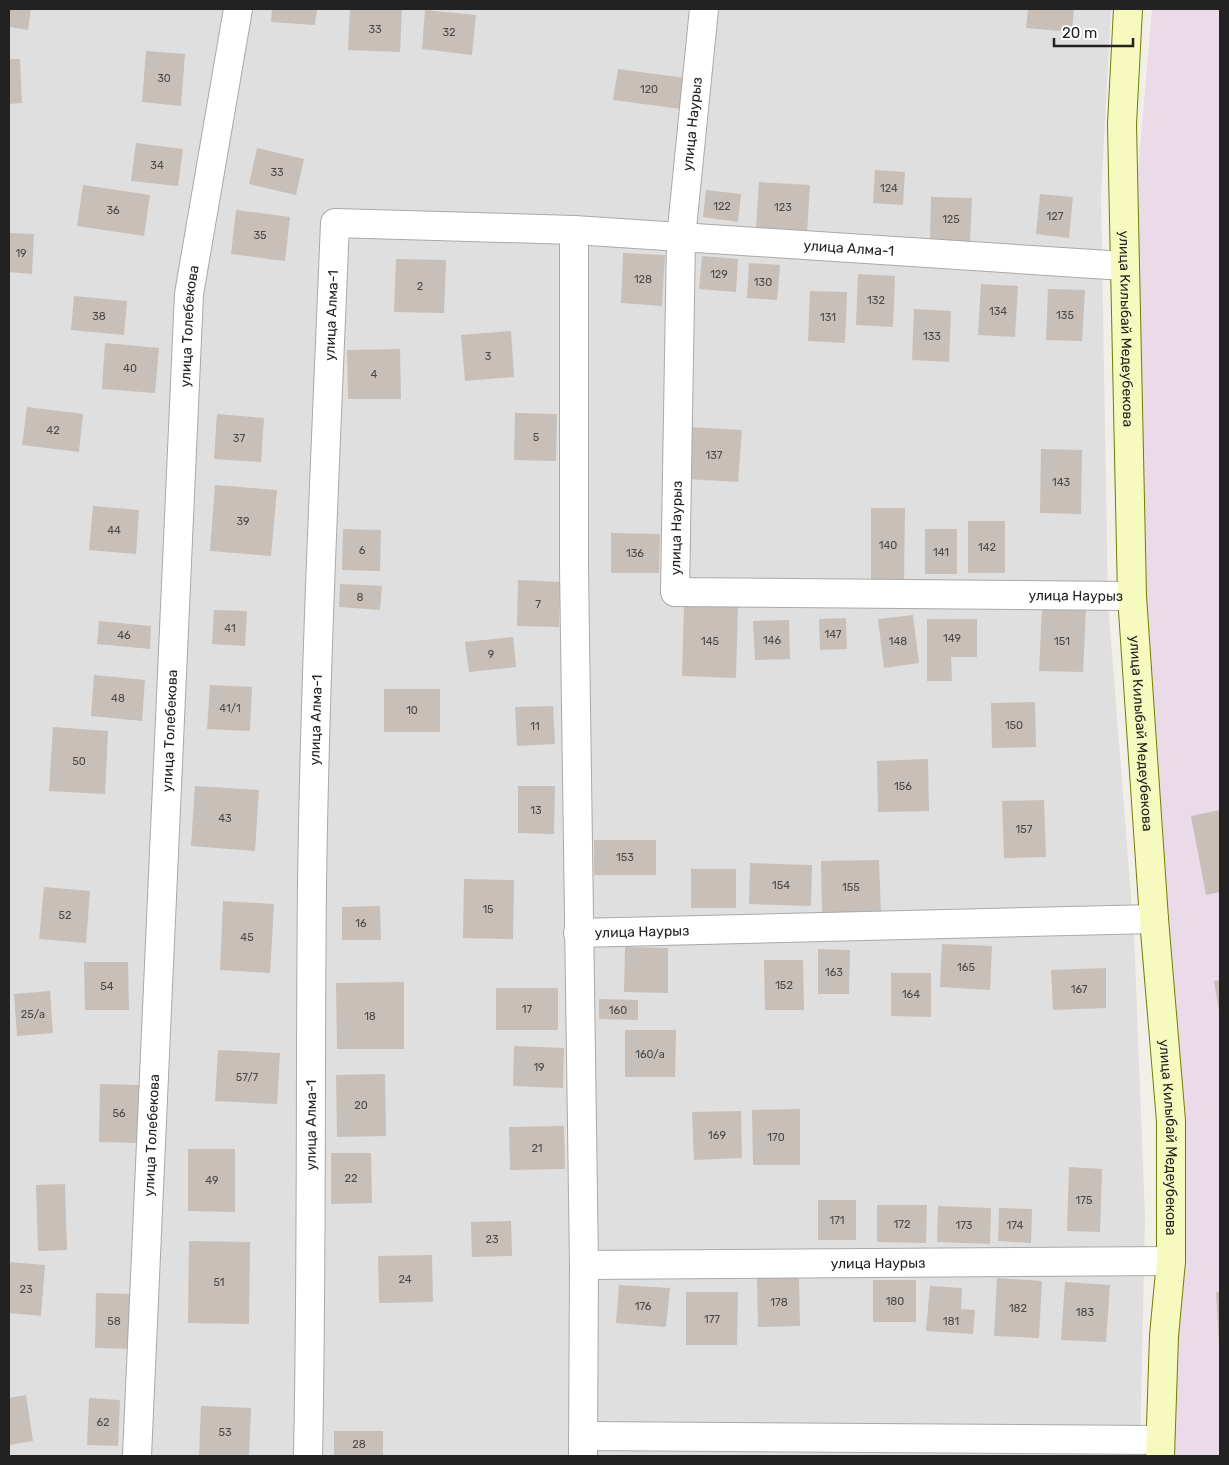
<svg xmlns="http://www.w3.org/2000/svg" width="1229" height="1465" font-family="Rubik,sans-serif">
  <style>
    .residential { fill: #e0dfdf }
    .industrial { fill: #ebdbe8 }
    .building { fill: #c7bfb8 }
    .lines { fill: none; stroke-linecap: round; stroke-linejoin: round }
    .street-casing { stroke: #a9a9a9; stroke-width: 30 }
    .secondary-casing { stroke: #707d05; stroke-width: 30 }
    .street { stroke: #fff; stroke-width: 28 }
    .secondary { stroke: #f7fabf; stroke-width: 28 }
    .labels { text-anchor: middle; stroke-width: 4; stroke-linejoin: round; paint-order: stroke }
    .number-label { font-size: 11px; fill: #4b4948 }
    .street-label { font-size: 14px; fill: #222; stroke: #fff }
  </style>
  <rect width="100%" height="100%" fill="#f2efe9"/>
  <path class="residential" d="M9,9H1111L1101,195L1108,602L1134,934L1145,1217L1140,1456H9Z"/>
  <path class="industrial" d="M1152,9H1220V1456H1171L1179,1230L1178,1036L1144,599L1136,196Z"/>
  <path class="building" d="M9,9H31L28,30L9,27Z
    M272,9H317L315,25L271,22Z
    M350,9H402L400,52L348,50Z
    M1028,9H1074L1072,32L1026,28Z
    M425,10L476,15L472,55L422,49Z
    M146,51L185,54L181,106L142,102Z
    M9,59H20L22,103L9,104Z
    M618,69L685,78L681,109L613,100Z
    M136,143L183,149L178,186L131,181Z
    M257,148L304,159L296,195L249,184Z
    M875,170L905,172L903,205L873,203Z
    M759,182L810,185L807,233L756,229Z
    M83,185L150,195L144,236L77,226Z
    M706,190L741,194L738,222L703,217Z
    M1040,194L1073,197L1069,238L1036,234Z
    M931,197L972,198L970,242L930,240Z
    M236,210L290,217L285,261L231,254Z
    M9,233L34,234L32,274L9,272Z
    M623,253L665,255L662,306L621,303Z
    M702,256L738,259L736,292L699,289Z
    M396,259L446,260L444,313L394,312Z
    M749,263L780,265L777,300L747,298Z
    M858,274L895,276L893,327L856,325Z
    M981,284L1018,286L1015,337L978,335Z
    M1048,289L1085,290L1082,341L1046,340Z
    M810,291L847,292L845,343L808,341Z
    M74,296L127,301L124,335L71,330Z
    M914,309L951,311L949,362L912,360Z
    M511,331L514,377L465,381L461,335Z
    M105,343L159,348L155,393L102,389Z
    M400,349L401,399H348L347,350Z
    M27,407L83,414L79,452L22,445Z
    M515,413L557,414L556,461L514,460Z
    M217,414L264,418L261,462L214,459Z
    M689,427L742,430L738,482L686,479Z
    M1041,449L1082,450L1081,514L1040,513Z
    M215,485L277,490L271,556L210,551Z
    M93,506L139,510L136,554L89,550Z
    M871,508H905L904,581H871Z
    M968,521H1005V573H968Z
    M343,529L381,530L380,571L342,570Z
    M925,529H957V574H925Z
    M611,533L660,534L659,573H611Z
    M518,580L560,582L559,627L517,626Z
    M340,584L382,586L380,610L339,607Z
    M684,604L738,606L736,678L682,676Z
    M1042,609L1086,610L1083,672L1039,671Z
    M214,610L247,611L245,646L212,644Z
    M913,615L919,663L884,668L878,619Z
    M846,618L847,649L820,650L819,619Z
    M927,619H977V657H951L952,681H927Z
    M789,620L790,659L755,660L753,621Z
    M99,621L151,626L150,649L97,644Z
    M513,637L516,667L469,672L465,642Z
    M94,675L145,680L142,721L91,716Z
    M210,685L252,687L250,731L207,729Z
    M384,689H440V732H384Z
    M1035,702L1036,747L992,748L991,703Z
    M553,706L555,744L517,746L515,707Z
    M53,727L108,731L105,794L49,791Z
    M928,759L929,811L878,812L877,761Z
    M195,786L259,790L255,851L191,846Z
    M518,786H555L554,834L518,833Z
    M1044,800L1046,857L1004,858L1002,801Z
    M1220,810V892L1206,895L1191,816Z
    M594,840H656V875H594Z
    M879,860L881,914L822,915L821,861Z
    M750,863L812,865L811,906L749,904Z
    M691,869H736V908H691Z
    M464,879L514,880L513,939L463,938Z
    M44,887L90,891L86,943L39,939Z
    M223,901L274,904L270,973L220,970Z
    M380,906L381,940H342V907Z
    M942,944L992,946L990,990L940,987Z
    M625,947L668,948V993L624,992Z
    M818,949L850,950L849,994H818Z
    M764,960H803L804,1010H765Z
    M84,962H128L129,1010H85Z
    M1106,968V1008L1053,1010L1051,970Z
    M891,973H931V1017L891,1016Z
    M1220,980V1011H1219L1214,981Z
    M404,982V1049H337L336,983Z
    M496,988H558V1030H496Z
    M50,991L53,1033L17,1036L14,994Z
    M599,999L638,1000V1020L599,1019Z
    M625,1030H676L675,1077H625Z
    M514,1046L564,1048L563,1088L513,1086Z
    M218,1050L280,1053L277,1104L215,1101Z
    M385,1074L386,1136L337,1137L336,1075Z
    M100,1084L139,1085L137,1143L99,1142Z
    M800,1109V1165H753L752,1110Z
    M741,1111L742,1158L694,1160L692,1112Z
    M564,1126L565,1169L510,1170L509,1127Z
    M188,1149H235V1212L188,1211Z
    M331,1153H371L372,1203L331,1204Z
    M1069,1167L1102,1169L1100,1232L1067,1231Z
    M65,1184L67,1250L38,1251L36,1185Z
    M818,1200H856V1240H818Z
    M877,1205H927L926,1243L877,1242Z
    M938,1206L991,1208L990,1244L937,1242Z
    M999,1208L1032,1209L1031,1243L998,1241Z
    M511,1221L512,1256L472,1257L471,1222Z
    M189,1241L250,1242L249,1324L188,1323Z
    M432,1255L433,1302L379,1303L378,1256Z
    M9,1262L45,1265L41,1316L9,1313Z
    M757,1277H799L800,1326L758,1327Z
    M997,1278L1042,1281L1039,1338L994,1336Z
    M873,1280H916V1322H873Z
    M1065,1282L1110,1285L1106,1342L1061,1340Z
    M619,1285L670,1288L666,1327L616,1323Z
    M930,1286L962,1288L961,1309L975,1310L973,1334L926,1331Z
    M686,1292H738L737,1345H686Z
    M1216,1292H1220V1344H1219Z
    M96,1293L134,1294L133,1349L95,1348Z
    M26,1395L33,1441L9,1445V1398Z
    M89,1398L120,1400L118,1446L87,1445Z
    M201,1406L251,1408L249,1456H199Z
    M334,1431H383V1456H334Z"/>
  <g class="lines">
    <g class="street-casing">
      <g id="street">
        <path id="s1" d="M704,9L681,238L675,592L1132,596"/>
        <path d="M574,230V567L584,1265L583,1456"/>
        <path id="s2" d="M578,933L1154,919"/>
        <path id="s3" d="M584,1265L1171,1261"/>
        <path d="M583,1436L1160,1440"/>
        <path id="s4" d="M137,1456L189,294L238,9"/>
        <path id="s5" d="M308,1456C312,1266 310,1076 312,886C315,665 326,444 335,223L574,230L1124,266"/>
      </g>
    </g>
    <g class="secondary-casing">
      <g id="secondary">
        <path id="s6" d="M1128,9L1122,124L1132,596L1154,919L1171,1121V1261L1164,1336L1160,1456"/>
      </g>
    </g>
    <use href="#street" class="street"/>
    <use href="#secondary" class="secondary"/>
  </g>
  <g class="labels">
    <g class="number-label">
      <text x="375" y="33">33</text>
      <text x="449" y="36">32</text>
      <text x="164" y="82">30</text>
      <text x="649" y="93">120</text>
      <text x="157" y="169">34</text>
      <text x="277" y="176">33</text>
      <text x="889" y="192">124</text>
      <text x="722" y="210">122</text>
      <text x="783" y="211">123</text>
      <text x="113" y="214">36</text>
      <text x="1055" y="220">127</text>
      <text x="951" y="223">125</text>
      <text x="260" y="239">35</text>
      <text x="21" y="257">19</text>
      <text x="719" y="278">129</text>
      <text x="643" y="283">128</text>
      <text x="763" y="286">130</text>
      <text x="420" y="290">2</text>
      <text x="876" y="304">132</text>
      <text x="998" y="315">134</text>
      <text x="1065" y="319">135</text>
      <text x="99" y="320">38</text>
      <text x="828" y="321">131</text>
      <text x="932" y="340">133</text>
      <text x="488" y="360">3</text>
      <text x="130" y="372">40</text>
      <text x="374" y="378">4</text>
      <text x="53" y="434">42</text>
      <text x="536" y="441">5</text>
      <text x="239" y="442">37</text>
      <text x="714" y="459">137</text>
      <text x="1061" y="486">143</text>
      <text x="243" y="525">39</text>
      <text x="114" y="534">44</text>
      <text x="888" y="549">140</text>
      <text x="987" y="551">142</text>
      <text x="362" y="554">6</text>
      <text x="941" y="556">141</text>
      <text x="635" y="557">136</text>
      <text x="360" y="601">8</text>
      <text x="538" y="608">7</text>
      <text x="230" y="632">41</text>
      <text x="833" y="638">147</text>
      <text x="124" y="639">46</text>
      <text x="952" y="642">149</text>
      <text x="772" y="644">146</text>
      <text x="710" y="645">145</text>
      <text x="898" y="645">148</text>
      <text x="1062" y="645">151</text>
      <text x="491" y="658">9</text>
      <text x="118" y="702">48</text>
      <text x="230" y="712">41/1</text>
      <text x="412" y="714">10</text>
      <text x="1014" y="729">150</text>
      <text x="535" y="730">11</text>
      <text x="79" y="765">50</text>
      <text x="903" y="790">156</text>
      <text x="536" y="814">13</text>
      <text x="225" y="822">43</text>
      <text x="1024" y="833">157</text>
      <text x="625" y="861">153</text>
      <text x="781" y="889">154</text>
      <text x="851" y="891">155</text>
      <text x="488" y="913">15</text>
      <text x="65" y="919">52</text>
      <text x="361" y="927">16</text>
      <text x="247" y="941">45</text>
      <text x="966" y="971">165</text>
      <text x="834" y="976">163</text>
      <text x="784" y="989">152</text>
      <text x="107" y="990">54</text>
      <text x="1079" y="993">167</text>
      <text x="911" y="998">164</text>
      <text x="527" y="1013">17</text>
      <text x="618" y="1014">160</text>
      <text x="33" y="1018">25/а</text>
      <text x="370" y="1020">18</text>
      <text x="650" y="1058">160/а</text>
      <text x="539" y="1071">19</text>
      <text x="247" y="1081">57/7</text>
      <text x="361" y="1109">20</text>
      <text x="119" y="1117">56</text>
      <text x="717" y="1139">169</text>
      <text x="776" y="1141">170</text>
      <text x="537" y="1152">21</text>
      <text x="351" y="1182">22</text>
      <text x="212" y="1184">49</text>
      <text x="1084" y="1204">175</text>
      <text x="837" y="1224">171</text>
      <text x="902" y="1228">172</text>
      <text x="964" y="1229">173</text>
      <text x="1015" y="1229">174</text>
      <text x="492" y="1243">23</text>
      <text x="405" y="1283">24</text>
      <text x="219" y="1286">51</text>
      <text x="26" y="1293">23</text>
      <text x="895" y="1305">180</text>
      <text x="779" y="1306">178</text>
      <text x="643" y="1310">176</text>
      <text x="1018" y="1312">182</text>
      <text x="1085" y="1316">183</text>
      <text x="712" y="1323">177</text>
      <text x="114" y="1325">58</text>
      <text x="951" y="1325">181</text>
      <text x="103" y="1426">62</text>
      <text x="225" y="1436">53</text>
      <text x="359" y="1448">28</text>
    </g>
    <g class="street-label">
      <text transform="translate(692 124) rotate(-84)" y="5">улица Наурыз</text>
      <text dy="5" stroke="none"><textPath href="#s5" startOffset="1748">улица Алма-1</textPath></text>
      <text dy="5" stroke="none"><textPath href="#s5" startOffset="1141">улица Алма-1</textPath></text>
      <text dy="5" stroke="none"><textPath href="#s4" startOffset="1131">улица Толебекова</textPath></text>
      <text dy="5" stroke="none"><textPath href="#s6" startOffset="320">улица Килыбай Медеубекова</textPath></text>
      <text transform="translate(676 528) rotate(-89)" y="5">улица Наурыз</text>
      <text dy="5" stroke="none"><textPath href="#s1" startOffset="985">улица Наурыз</textPath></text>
      <text dy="5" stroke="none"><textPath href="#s5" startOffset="736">улица Алма-1</textPath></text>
      <text dy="5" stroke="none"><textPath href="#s4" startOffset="726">улица Толебекова</textPath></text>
      <text dy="5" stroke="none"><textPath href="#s6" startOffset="725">улица Килыбай Медеубекова</textPath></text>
      <text dy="5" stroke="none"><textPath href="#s2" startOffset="64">улица Наурыз</textPath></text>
      <text dy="5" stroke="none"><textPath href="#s5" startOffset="331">улица Алма-1</textPath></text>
      <text dy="5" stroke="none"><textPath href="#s4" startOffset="321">улица Толебекова</textPath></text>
      <text dy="5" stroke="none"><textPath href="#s6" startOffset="1130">улица Килыбай Медеубекова</textPath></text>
      <text dy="5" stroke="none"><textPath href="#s3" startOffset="294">улица Наурыз</textPath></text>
    </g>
  </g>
  <rect width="1229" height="1465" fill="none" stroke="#222222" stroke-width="20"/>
  <path d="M1054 38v8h79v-8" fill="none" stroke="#222222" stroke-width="2.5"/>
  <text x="1062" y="38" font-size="15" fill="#222222" stroke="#ffffff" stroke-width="4" paint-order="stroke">20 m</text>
</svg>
